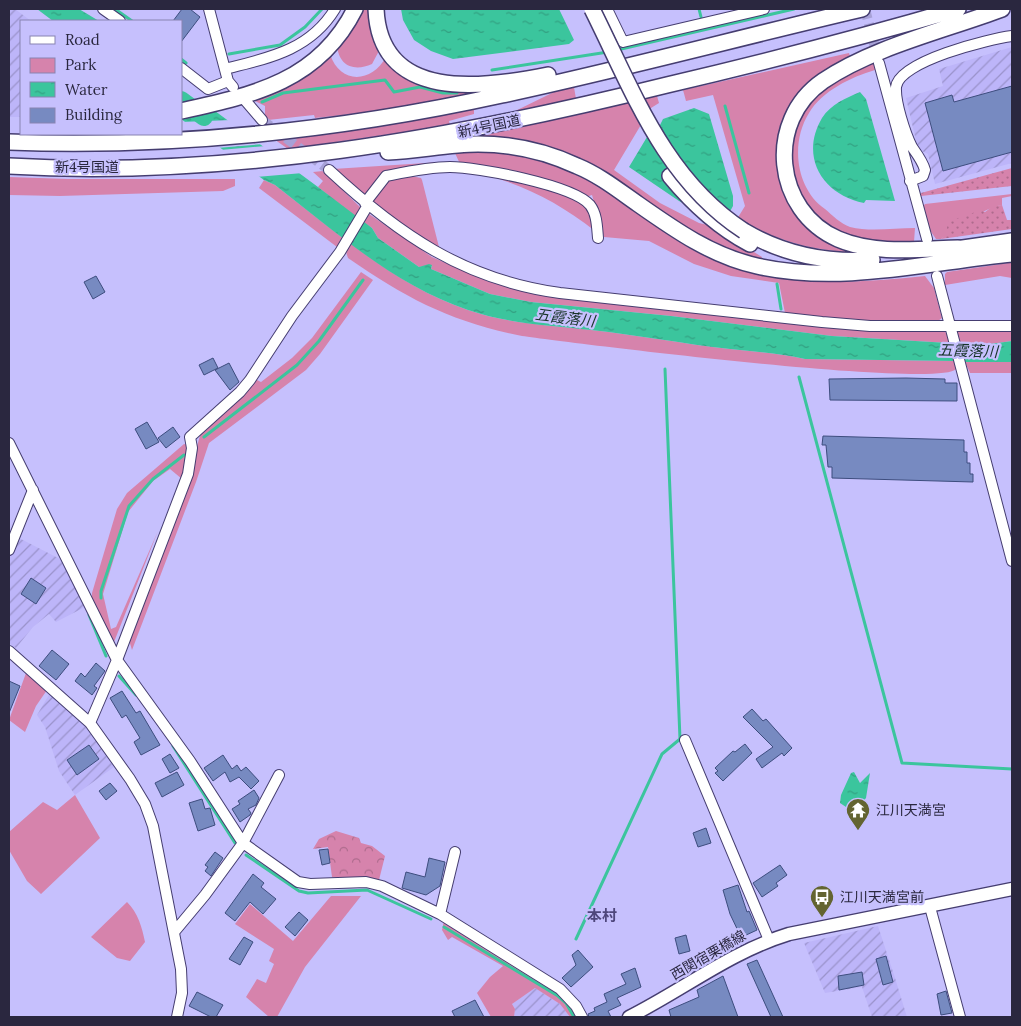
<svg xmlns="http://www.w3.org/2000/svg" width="1021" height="1026" font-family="Lora,'Noto Sans JP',serif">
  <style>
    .industrial { fill: url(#industrial-furrows) }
    .green { fill: #d683ac }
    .forest { fill: url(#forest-crowns) }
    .garden { fill: url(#garden-dots) }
    .water { fill: url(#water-ripples) }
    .pier { fill: #c6c0fd }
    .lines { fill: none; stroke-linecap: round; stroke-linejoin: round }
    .stream { stroke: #3bc59d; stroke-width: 3 }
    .river { stroke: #3bc59d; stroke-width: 18 }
    .building { fill: #778ac1; stroke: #3d4d7e }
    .minor-tunnel { stroke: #a7a1d7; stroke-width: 10; stroke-dasharray: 10 5; stroke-linecap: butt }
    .minor-casing { stroke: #453d70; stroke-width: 12 }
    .major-casing { stroke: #453d70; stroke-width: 15 }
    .highway-casing { stroke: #453d70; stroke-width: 18 }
    .minor { stroke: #fff; stroke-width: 10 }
    .major { stroke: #fff; stroke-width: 12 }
    .highway { stroke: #fff; stroke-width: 15 }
    .highway-bridge-casing { stroke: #453d70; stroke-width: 18; stroke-linecap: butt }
    .highway-bridge { stroke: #fff; stroke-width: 15 }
    .labels { text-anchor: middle; stroke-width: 4.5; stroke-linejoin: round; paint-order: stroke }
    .street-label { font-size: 14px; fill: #2a273f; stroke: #c6c0fd }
    .poi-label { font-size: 14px; fill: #2a273f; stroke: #c6c0fd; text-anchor: start }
    .water-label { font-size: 15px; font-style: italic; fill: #18342a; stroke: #c6c0fd }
    .neighbourhood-label { font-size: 15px; font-weight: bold; fill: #4f477c; stroke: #c6c0fd }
  </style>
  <defs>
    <pattern id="industrial-furrows" width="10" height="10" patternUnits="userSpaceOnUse" patternTransform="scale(1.25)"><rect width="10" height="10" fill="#bdb5f9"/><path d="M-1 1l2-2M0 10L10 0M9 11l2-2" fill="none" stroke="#9a93cb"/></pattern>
    <pattern id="forest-crowns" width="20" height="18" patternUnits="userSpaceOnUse" patternTransform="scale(1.25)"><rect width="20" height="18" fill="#d683ac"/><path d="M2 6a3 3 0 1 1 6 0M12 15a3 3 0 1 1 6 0" fill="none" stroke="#ae6b8d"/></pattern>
    <pattern id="garden-dots" width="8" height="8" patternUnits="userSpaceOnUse" patternTransform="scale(1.25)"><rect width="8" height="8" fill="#d683ac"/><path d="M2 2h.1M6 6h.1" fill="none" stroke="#ae6b8d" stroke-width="1.8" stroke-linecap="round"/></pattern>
    <pattern id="water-ripples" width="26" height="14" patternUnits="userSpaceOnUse" patternTransform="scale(1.25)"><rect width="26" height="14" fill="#3bc59d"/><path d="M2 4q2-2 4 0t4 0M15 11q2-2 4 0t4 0" fill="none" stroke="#32a081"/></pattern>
  </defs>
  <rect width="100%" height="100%" fill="#c6c0fd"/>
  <path class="industrial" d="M9,9H15L31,21H21V117H9Z
    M1012,47V163L935,184L928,154L918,149L906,98L943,86L939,69Z
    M17,537L60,559L85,607L56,622L49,614L33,627L16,648L9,643V557Z
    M50,693L83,723L114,767L75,795L59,771L45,727L37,715Z
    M878,926L895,978L907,1017H872L862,987L825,993L804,943Z
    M535,988L560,1004L570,1017H514L515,1009L512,1004Z"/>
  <path class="green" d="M358,9H370L371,25L380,49L372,64C354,72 338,66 337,44Z
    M849,53L851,60C809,90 772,105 778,165C779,175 781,190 788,197C806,216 840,237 861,253C812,251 780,242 737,219L745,206L713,95L686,101L683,90Z
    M330,54C340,85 372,83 386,57L392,65L501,89C439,101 377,112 315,118L314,115L268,120L265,117V106L253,100Z
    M874,63L875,70C851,77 822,91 809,113C790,143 796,189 825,209C832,215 841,224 850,227C870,232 894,228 915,228L914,242C890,242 866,243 843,233C787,209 774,137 817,94C833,79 854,71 874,63Z
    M574,87L576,99L509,114L554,92Z
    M657,96L659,103L651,108L614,170L660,203L699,223L712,226L762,257L761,260L702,239L607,175L477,141V136Z
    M486,105L474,110V114L449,121L450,125L446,126L288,149L271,137Z
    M477,151C508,153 540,158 570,170C617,190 654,231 701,254C771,289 850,284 925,276L934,288L942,318L938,321L851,320L785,313L779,283L731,276L694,264L649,241L604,237L592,195L586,197L460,164L455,153Z
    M441,162L444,163L381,175L368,193L363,194L333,169Z
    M323,171L361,208L357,218L318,187L323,181L313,172Z
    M411,176L421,178L422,180L440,251L373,203L374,197L385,181Z
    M490,176C513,179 568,190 584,206C591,212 593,222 595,231C562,205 530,188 490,176Z
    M9,177L68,179H235V186L223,191L60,196L9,195Z
    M264,180L275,185L344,239L337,247L259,188Z
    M1012,194V196L1002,198V205C990,206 949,229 941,239H936L927,226L923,207L925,204Z
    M369,214L432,257L487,281L519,289L942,329L947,334L949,343L832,336L671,316L531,302L490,294L431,269L432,266L419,267L378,238L372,228L363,222Z
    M350,243C387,271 424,295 468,310C508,324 549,325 591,330C638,335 684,344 730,349C756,352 780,353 805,359L954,361L956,369C939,389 571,343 522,336C452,322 407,299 348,258L346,252Z
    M1008,263H1012V278L1000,276L945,285V274L947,272Z
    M361,272L373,280L320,354L306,370L209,443L196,482L132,650L129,640L188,489C194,473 194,455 199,439C206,418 239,394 255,379L261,382L292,358L312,338Z
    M1012,330V341L983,345L959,343L956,332Z
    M965,362H1012V373H970Z
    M184,444L188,445V457L182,479L170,469L153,481L128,512L103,594L111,629L116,627L158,531L114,642L92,602V593L117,509L127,493Z
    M26,673L47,690L36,706L25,732L9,720Z
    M75,795L100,838L41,894L27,881L9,850V832L43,802L57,810Z
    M331,896H361L305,967L277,1017H269L246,997L257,979L266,983L274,964L269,961L274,949L235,924L250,904L293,941Z
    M127,902C138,913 142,927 145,942L130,961L117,958L91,937Z
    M444,921L561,995L579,1017H570L560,1004L535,988L512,1004L515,1009L514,1017H491L477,993L490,977L503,966L452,937L448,940L442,930Z"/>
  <path class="forest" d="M336,831L359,838L361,843L372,846L385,856L379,880L332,877L328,847L313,849L319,839Z"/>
  <path class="garden" d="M1012,168V186L921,196V193Z
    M1002,205L1007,220H1012V229L941,239L947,231V222L981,210L985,212L993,206Z"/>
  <path class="water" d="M37,9H79L99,21H53Z
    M401,9H559L574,40L569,44L453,59L431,51L414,40L403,20Z
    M860,92L866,99L895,201L866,200L864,203C823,195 799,157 822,118C831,104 846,98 860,92Z
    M211,108L318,187L372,228L378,238L419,267L429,264L432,265L431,269L490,294L531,302L671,316L832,336L949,343L954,361L805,359C780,353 756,352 730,349C684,344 638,335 591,330C549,325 509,324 468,310C394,285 336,232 275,185L264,180L181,119V115Z
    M694,108L709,114L733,196V206L723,224L679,201L629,167L650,132L657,131L663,119Z
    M1012,341V362H963L957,343L983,345Z
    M854,772L860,783L870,773L866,798L860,805L846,807L840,803L841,795L851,773Z"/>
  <path class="pier" d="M231,120L264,144L217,148L181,122Z
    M266,146L303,173L256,177L220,150Z"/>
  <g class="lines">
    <path class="stream" d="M115,9L132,21
      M699,9L701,17
      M617,50L794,9
      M229,54L280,45L305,27L322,9
      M181,59L186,63
      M492,70L608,52
      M262,102L283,93L385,80L394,92L420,87L443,93H457
      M725,106L749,193
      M777,284L781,309
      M799,377L902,763L1012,769
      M204,437L297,365L319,341L363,280
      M101,598V591L129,506L153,479L184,455
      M89,615L106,656
      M119,676L136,695
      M173,746L235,843
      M246,855L299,891L308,893L367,890L431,919
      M444,927L558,996L566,1003L574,1017
      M576,939L662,754L680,739L665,369"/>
    <path class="river" d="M181,100L204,117"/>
  </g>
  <path class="building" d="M182,9H190L200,17L181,42V21H173Z
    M1012,86V152L943,171L925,103L952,95L954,102Z
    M96,276L105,292L93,299L84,282Z
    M213,358L218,368L204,375L199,365Z
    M229,363L239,382L230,390L215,370Z
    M906,378L945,379V383H957V401L830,400L829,379Z
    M147,422L159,442L146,449L135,429Z
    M173,427L180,437L166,448L158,438Z
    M823,436L964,440V452H967V463H970V474H973V482L832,478V467H828L826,445H822Z
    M31,578L46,588L36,604L21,594Z
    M52,650L69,664L56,680L39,666Z
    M96,663L105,671L94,686L97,688L92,695L75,681L81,673L85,677Z
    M9,681L20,686L9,713Z
    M122,691L136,713L140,711L160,745L141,755L134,742L140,738L126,715L122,718L110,698Z
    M752,709L763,721L766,719L792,748L784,756L782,753L762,768L756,759L773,747L743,717Z
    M745,744L752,753L723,781L715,773L718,771L715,768L733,751L735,752Z
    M89,745L99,759L77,775L67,760Z
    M170,754L179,768L170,773L162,759Z
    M223,755L232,769L237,765L241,771L246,767L259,781L251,789L239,777L230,782L225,772L213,781L204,768Z
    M177,772L184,785L162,797L155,783Z
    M110,783L117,791L106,800L99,791Z
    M254,790L259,798L256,805L248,809L251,813L250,815L240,822L232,809L240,804L238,801Z
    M202,799L205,809L210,808L215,825L198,831L189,803Z
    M706,828L711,843L698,847L693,833Z
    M328,849L330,863L322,865L319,850Z
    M215,852L223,858L211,876L205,871L208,867L205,865Z
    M429,858L445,862L440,886L426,895L402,888L406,872L425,877Z
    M780,865L787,875L776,883L778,886L762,897L753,883Z
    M253,874L264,883L261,887L276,899L263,914L250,902L235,921L225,913Z
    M738,885L747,912L749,911L757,930L744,936L743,933L740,935L730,914L723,890Z
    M299,912L308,920L295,936L285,927Z
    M686,935L690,951L679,954L675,938Z
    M244,937L253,942L240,965L229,959Z
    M578,950L593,967L571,987L562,978L576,965L572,955Z
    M886,956L893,982L883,985L876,959Z
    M757,960L783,1017H771L747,964Z
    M635,968L641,987L617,998L621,1005L608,1011L611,1017H589L588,1014L595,1011L594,1008L607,1002L604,994L626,984L621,974Z
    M862,972L864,985L839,990L838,976Z
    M723,976L738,1017H671L669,1010L699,997L697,990Z
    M946,991L952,1013L941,1015L937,994Z
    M197,992L223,1005L216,1017H211L189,1006Z
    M475,1000L484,1017H455L452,1011Z"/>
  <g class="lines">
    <path class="minor-tunnel" d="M865,9L878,59
      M262,120L329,170"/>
    <g class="minor-casing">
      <path id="minor" d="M103,9L120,21
        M209,9L228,81L233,87
        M607,9L623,42L764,9
        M879,63L927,239
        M181,68L208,89L228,81
        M225,69C269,58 310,50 335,9
        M244,99L262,120
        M329,170C398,234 464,280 560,293L822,322L870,326H1012
        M910,181L923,176L925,170C923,162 917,154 912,147C905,133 895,102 896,87C899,61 989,39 1012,36
        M365,203L386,176C406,172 429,167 450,167C477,167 573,185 590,205C597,214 597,227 598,238
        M937,276L1012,561
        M9,443L117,660L190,761L243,843L298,882L310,884L366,882L382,886L440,914L560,989L576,1006L582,1017
        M9,550L33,490
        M9,651L90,723L130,779L145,804L153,826L181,969L182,993L177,1017
        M90,723L117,660L188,474L192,448L190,437L240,392L250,380L292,316L340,252L368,205
        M685,740L769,940
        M930,907L960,1017
        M440,914L455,852
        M175,931L205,895L243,843L279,775"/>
    </g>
    <g class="major-casing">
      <path id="major" d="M629,1017C683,990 730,952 789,934L1012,889"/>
    </g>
    <g class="highway-casing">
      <path id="highway" d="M376,9C380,103 484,88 548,75
        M181,111C254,95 319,81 355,9
        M9,142C173,148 342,130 502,95C623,69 742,37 862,9
        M388,152C418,151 448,144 478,144C512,144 547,152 577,166C599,175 618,190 638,204C675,230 712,256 757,266C841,285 929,262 1012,254
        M9,166C230,179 453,138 667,85C765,62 862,37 958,9
        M670,176C693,204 718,227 750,244
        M744,231C783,254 827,263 872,260
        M958,248C920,249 875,255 838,239C774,211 765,121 823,81C873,47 946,30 1002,9
        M949,250L1012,241"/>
    </g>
    <use href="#minor" class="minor"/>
    <use href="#major" class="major"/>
    <use href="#highway" class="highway"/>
    <g class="highway-bridge-casing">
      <path id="highway-bridge" d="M592,9C633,91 664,179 744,231"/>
    </g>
    <use href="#highway-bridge" class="highway-bridge"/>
  </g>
  <defs>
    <g id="temple-pin" transform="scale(1.25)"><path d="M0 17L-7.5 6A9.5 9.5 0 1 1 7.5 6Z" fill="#636431" stroke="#c6c0fd"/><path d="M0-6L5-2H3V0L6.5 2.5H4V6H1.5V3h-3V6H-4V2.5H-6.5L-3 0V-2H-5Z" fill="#fff"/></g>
    <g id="bus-pin" transform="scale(1.25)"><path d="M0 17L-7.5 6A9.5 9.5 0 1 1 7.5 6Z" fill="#636431" stroke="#c6c0fd"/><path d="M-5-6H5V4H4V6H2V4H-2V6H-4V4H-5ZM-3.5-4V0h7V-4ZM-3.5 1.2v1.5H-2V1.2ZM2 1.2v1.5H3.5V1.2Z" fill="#fff"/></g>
  </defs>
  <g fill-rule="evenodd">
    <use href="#temple-pin" x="858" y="810"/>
    <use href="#bus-pin" x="822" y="897"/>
  </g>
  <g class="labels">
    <g class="street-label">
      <text transform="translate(489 126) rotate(-12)" y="5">新4号国道</text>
      <text x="87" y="172">新4号国道</text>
      <text transform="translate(708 955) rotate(-30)" y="5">西関宿栗橋線</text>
    </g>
    <g class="poi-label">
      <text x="876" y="815">江川天満宮</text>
      <text x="840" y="902">江川天満宮前</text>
    </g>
    <g class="water-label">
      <text transform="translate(565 318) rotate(7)" y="5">五霞落川</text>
      <text transform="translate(968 351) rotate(2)" y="5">五霞落川</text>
    </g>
    <g class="neighbourhood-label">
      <text x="602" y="921">本村</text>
    </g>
  </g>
  <rect width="1021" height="1026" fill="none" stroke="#2a273f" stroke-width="20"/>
  <rect x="20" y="20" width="162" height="115" fill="#c6c0fd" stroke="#8883b1"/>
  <rect x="30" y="36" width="25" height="8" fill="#ffffff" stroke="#8883b1"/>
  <text x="65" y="45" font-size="15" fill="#2a273f">Road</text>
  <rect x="30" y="58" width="25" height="15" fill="#d683ac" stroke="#8883b1"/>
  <text x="65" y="70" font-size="15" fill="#2a273f">Park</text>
  <rect x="30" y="82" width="25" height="15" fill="url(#water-ripples)" stroke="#8883b1"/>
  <text x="65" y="95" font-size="15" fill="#2a273f">Water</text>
  <rect x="30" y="108" width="25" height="15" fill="#778ac1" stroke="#8883b1"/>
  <text x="65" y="120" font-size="15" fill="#2a273f">Building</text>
</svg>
